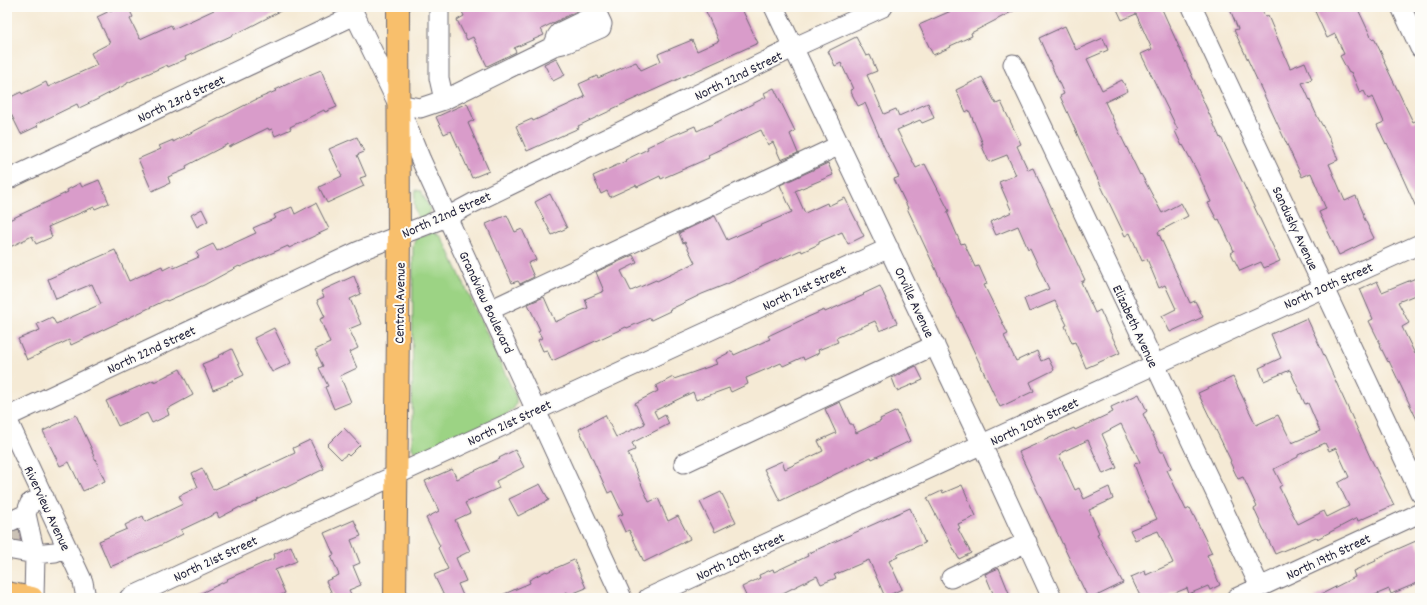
<svg xmlns="http://www.w3.org/2000/svg" width="1427" height="605" font-family="Dekko,sans-serif">
  <style>
    .green { fill: #9cd384; stroke: #5f7a60 }
    .building { fill: #d99cca; fill-rule: evenodd }
    .lines { fill: none; stroke-linecap: round; stroke-linejoin: round }
    .minor-tunnel { stroke: #cbc2b6; stroke-width: 19; stroke-dasharray: 19 10; stroke-linecap: butt }
    .minor-casing { stroke: #6c6871; stroke-width: 21 }
    .major-casing { stroke: #6c6871; stroke-width: 24 }
    .minor { stroke: #fff; stroke-width: 19 }
    .major { stroke: #f8bf6c; stroke-width: 22 }
    .labels { text-anchor: middle; stroke-width: 4; stroke-linejoin: round; paint-order: stroke }
    .street-label { font-size: 14px; fill: #22223b; stroke: #fdfcf7 }
  </style>
  <rect width="100%" height="100%" fill="#fdfcf7"/>
  <filter id="ink" filterUnits="userSpaceOnUse"><feTurbulence type="fractalNoise" baseFrequency=".025" numOctaves="2"/><feDisplacementMap in="SourceGraphic" scale="8" xChannelSelector="R" yChannelSelector="G"/><feConvolveMatrix kernelMatrix="1 2 1 2 8 2 1 2 1" color-interpolation-filters="sRGB"/></filter>
  <filter id="wash" filterUnits="userSpaceOnUse"><feTurbulence type="fractalNoise" baseFrequency=".012" numOctaves="4" result="noise"/><feDisplacementMap in="SourceGraphic" scale="16" xChannelSelector="R" yChannelSelector="G"/><feGaussianBlur stdDeviation="0.9" result="paint"/><feColorMatrix in="noise" values="0 0 0 0 0 0 0 0 0 0 0 0 0 0 0 0 0 1.4 0 .05"/><feComposite in="paint" operator="in"/></filter>
  <g filter="url(#wash)">
    <rect width="100%" height="100%" fill="#f5ead5"/>
    <path class="green" d="M416,190L421,191L430,209L428,215L424,218H418C414,210 413,199 416,190Z
      M433,232L440,236L446,245L516,397C517,408 513,410 504,416L421,455L416,454L412,448L413,245L416,238Z"/>
    <g id="blocks">
      <path class="building" d="M118,7H128L133,17L130,19L140,39L171,25L173,29L214,10L213,7H288L246,29L185,57L186,59L168,67L167,65L127,83V84L96,100L79,108L77,104L36,124L38,126L21,134L7,106V99L21,92L22,94L46,82L48,87L97,65L91,53L110,43L97,17Z
        M460,7H583V8L541,29L544,35L514,48L516,52L487,66L473,37L467,40L457,20L464,16Z
        M704,7H741L758,43L612,109V110L578,126L579,128L527,151L516,126L532,119L533,121L585,97L579,84L597,76L598,78L636,62L641,70L661,61L658,54L692,40L697,51L719,41Z
        M960,7H1021L971,33L972,36L950,46L951,47L933,55L919,25Z
        M1116,7H1161L1220,138L1221,137L1280,261L1264,268L1261,262L1240,271L1231,253L1234,251L1219,219L1217,220L1208,203L1211,202L1197,171L1183,145L1182,146L1175,131L1178,130L1141,54L1152,49L1136,14L1122,20Z
        M1229,7H1261L1265,17L1268,16L1290,68L1305,62L1312,79L1302,83L1318,118L1328,135L1338,160L1329,164L1345,201L1356,196L1364,215L1363,216L1374,238L1339,255L1319,212L1326,209L1311,173L1302,177L1234,30L1238,29Z
        M1313,7H1357L1372,39L1374,38L1385,61L1384,62L1413,122L1420,119V216L1387,143L1386,144L1377,125L1384,122L1373,97L1368,99L1364,91L1360,93L1351,72L1349,73L1340,56L1344,54L1335,34L1327,38Z
        M1065,26L1076,50L1103,38L1108,50L1087,59L1102,90L1122,80L1128,91L1105,102L1117,128L1140,175L1141,174L1162,213L1181,203L1188,216L1158,232L1190,303L1195,301L1203,317L1170,332L1162,316L1176,309L1165,285L1159,288L1147,259L1142,261L1130,233L1125,236L1093,169L1060,96L1064,94L1039,38Z
        M856,37L866,56L870,55L877,71L867,75L884,114L896,109L899,116L928,103L934,118L922,123L920,120L897,130L916,168L925,164L949,211L947,212L961,244L964,243L975,267L979,266L987,284L984,285L1008,334L1004,336L1016,361L1037,351L1041,361L1048,358L1054,370L1030,382L1034,391L1000,407L907,208H908L894,179L899,177L884,147L865,103L858,106L850,90L853,89L841,63L835,66L828,51Z
        M556,58L565,75L553,81L544,64Z
        M321,70L337,107L325,112L324,110L290,127L291,129L275,136L272,129L269,130L268,128L229,147L228,144L186,166L187,169L168,177L170,183L152,191L138,159L161,149L159,146L173,140V142L255,100L276,91L275,90L290,83Z
        M982,77L996,104L1001,102L1021,144L1017,146L1028,170L1033,168L1085,280L1081,282L1095,313L1100,310L1120,353L1086,368L1075,342L1072,343L1065,326L1067,325L1055,301L1029,312L1024,299L1049,289L1030,248L1028,249L1018,226L996,235L990,222L1012,212L999,182L1016,175L1007,155L989,162L981,144H983L969,110L966,112L956,90Z
        M774,88L795,131L790,134L798,153L781,160L773,142L768,145L761,130L708,155L709,158L661,179L660,176L637,187L636,185L610,197L607,191L601,194L593,176L626,161L625,160L648,149L647,147L664,139L695,126L697,131L719,121L766,97L764,93Z
        M467,103L474,120L468,123L489,171L472,178L451,131L444,134L436,117Z
        M357,137L364,152L357,155L366,176L360,178L364,186L327,203L319,187L342,176L329,149Z
        M828,163L833,175L795,191L805,213L827,203L828,206L845,198L864,236L848,244L842,232L819,242V244L802,252L801,250L766,265L727,284L702,294L669,310L670,311L651,320L650,318L627,328L626,327L552,361L547,350L543,351L538,340L542,338L538,331L540,330L528,304L544,297L555,322L588,308L585,299L604,291L596,272L633,255L637,263L621,271L631,291L656,280L657,281L695,263L685,242L683,243L679,233L715,216L727,240L792,212L780,185Z
        M99,180L109,203L95,209L94,207L48,227L52,237L36,244L32,236L10,247L7,241V221L68,192L67,190L80,183L82,187Z
        M550,194L567,228L552,235L535,202Z
        M316,203L329,229L289,248L288,246L240,267L239,266L204,285L167,301L166,300L71,345L69,340L27,360L18,339L40,330L37,324L52,317L56,324L101,304L92,284L56,299L48,279L115,250L129,281L162,266L163,270L173,265L174,268L199,257L196,252L213,244L217,251L256,233L253,228L276,218L274,215L292,207L295,214Z
        M202,209L208,221L197,227L191,215Z
        M507,215L515,232L522,229L536,260L528,263L534,277L520,284L518,281L512,283L486,224Z
        M354,276L361,294L350,299L361,324L349,329L358,348L350,352L357,368L340,376L351,402L334,409L325,387L328,386L319,368L323,366L315,350L330,343L320,319L325,317L317,300L324,297L321,291Z
        M1416,278L1420,288V293L1398,302L1409,323L1402,327L1415,354L1420,352V426L1389,361L1388,362L1380,346L1381,345L1369,321L1373,319L1360,289L1377,281L1382,292Z
        M880,286L897,323L880,331L875,321L836,338L838,342L818,350L819,353L804,360L803,357L783,366L781,363L746,378L748,384L731,392L729,388L696,400L693,392L654,411L658,419L665,415L669,424L632,443L635,450L628,453L649,502L658,498L668,521L678,516L690,539L644,562L629,530L625,532L618,516L623,514L612,491L608,493L579,429L605,415L616,437L645,424L635,403L658,391L656,386L673,377L674,379L717,364L715,360L732,351L734,355L770,339L768,336L808,317L824,310L825,312L864,295L863,294Z
        M1307,318L1371,459L1394,505L1358,521L1357,518L1317,539L1316,537L1275,554L1254,509L1257,507L1243,477L1238,479L1230,462L1231,461L1198,393L1233,377L1256,425L1278,415L1292,443L1320,431L1308,403L1305,404L1290,370L1264,381L1259,368L1281,358L1271,334ZM1325,443L1329,451L1336,448L1349,477L1338,483L1349,506L1327,517L1324,511L1298,524L1279,487L1282,485L1274,469L1298,457V455Z
        M274,328L291,363L272,372L254,338Z
        M232,349L244,375L227,383L228,384L213,390L202,364L219,357L218,356Z
        M916,366L923,380L897,391L892,378Z
        M180,369L193,395L167,409L169,415L152,423L147,413L118,426L106,401L154,380V382Z
        M1139,394L1147,411L1143,414L1161,452H1164L1171,468L1167,470L1186,510L1190,508L1212,553L1207,555L1220,585L1210,590L1208,586L1189,594L1187,588L1163,598H1141L1131,577L1145,571L1146,575L1173,563L1158,531L1135,540L1130,530L1157,519L1144,492H1145L1134,464L1140,462L1121,424L1102,434L1117,468L1103,474L1088,440L1062,452V453L1059,455L1075,490L1079,488L1084,499L1109,487L1113,499L1089,510L1099,533L1097,534L1123,583L1092,598H1088L1019,452L1054,436V437L1074,428L1075,430L1113,412L1111,407Z
        M840,402L850,424H852L856,433L881,421L880,419L897,411L910,441L872,459L871,457L780,501L764,469L782,461L785,469L823,451L818,441L836,433L825,409Z
        M76,415L93,452H92L105,481L83,491L69,462L60,466L43,431Z
        M344,428L360,445L349,456L347,454L341,459L327,445Z
        M310,440L324,469L285,488L284,487L257,500L258,501L241,508L240,507L219,518L217,513L181,530L183,534L157,547L110,567L99,541L127,529L125,525L143,516L145,522L183,504L179,496L198,487L192,473L202,468L213,490L246,475V476L295,453L293,448Z
        M515,450L524,467L496,481L499,488L465,503L470,513L455,520L470,551L456,558L466,581L458,584L464,598H445L434,575L448,569L438,548L440,546L426,518L439,511L425,481L452,469L457,479L500,459L499,458Z
        M540,484L549,500L518,516L509,499Z
        M962,485L976,516L958,524L960,528L958,529L971,553L959,559L927,498L942,491L943,493Z
        M721,492L736,522L715,532L700,502Z
        M910,508L925,543L897,555L898,557L889,561L902,589L885,597L869,560L834,575L836,578L821,584L817,576L783,593L786,598H747L742,587L760,578L759,575L773,569L774,572L808,556L807,554Z
        M354,520L361,536L351,540L360,563L353,566L361,585L349,590L353,598H334L326,581L339,575L331,556L334,555L324,533Z
        M18,530L21,540L7,538V534Z
        M1416,541L1420,549V582L1391,594L1389,589L1368,598H1314L1355,577L1353,571L1376,561L1375,559Z
        M291,546L297,561L275,570L285,593L275,598H191L228,580L227,579L275,558L274,554Z
        M574,560L586,588L569,595L567,592L555,598H495L530,583L529,580L546,571L547,572Z
        M999,568L1011,598H995L985,574Z"/>
    </g>
  </g>
  <g filter="url(#ink)">
    <use href="#blocks" fill-opacity="0" stroke="#6c6871" stroke-width="1"/>
    <g class="lines">
      <path class="minor-tunnel" d="M10,530V543"/>
      <g class="minor-casing">
        <path id="minor" d="M351,7L398,104L421,160L622,598
          M774,7L982,445L1052,598
          M1192,7L1420,493
          M1401,7L1420,48
          M555,42L557,36L560,32L597,14
          M1013,64L1260,587
          M444,100L554,46L567,43L601,28L602,24L594,7
          M398,104L420,108L444,100L439,78V7
          M7,180L355,15
          M490,310L840,145
          M7,417L359,251L447,217L473,203L793,48L883,7
          M7,419L83,582L86,598
          M684,463L935,345
          M44,497L30,503L26,514L35,554L55,552L67,547
          M7,523L26,514
          M7,549L35,554L34,598
          M951,578L1027,542
          M129,598L889,248
          M648,598L1154,365L1420,244
          M1236,598L1420,513"/>
      </g>
      <g class="major-casing">
        <path id="major" d="M7,593L32,598
          M395,598L399,235L398,7"/>
      </g>
      <use href="#minor" class="minor"/>
      <use href="#major" class="major"/>
    </g>
  </g>
  <g class="labels">
    <g class="street-label">
      <text transform="translate(738 75) rotate(-26)" y="5">North 22nd Street</text>
      <text transform="translate(181 98) rotate(-25)" y="5">North 23rd Street</text>
      <text transform="translate(446 214) rotate(-24)" y="5">North 22nd Street</text>
      <text transform="translate(1296 228) rotate(65)" y="5">Sandusky Avenue</text>
      <text transform="translate(1328 285) rotate(-24)" y="5">North 20th Street</text>
      <text transform="translate(804 287) rotate(-25)" y="5">North 21st Street</text>
      <text transform="translate(487 302) rotate(65)" y="5">Grandview Boulevard</text>
      <text transform="translate(915 302) rotate(65)" y="5">Orville Avenue</text>
      <text transform="translate(399 303) rotate(-89)" y="5">Central Avenue</text>
      <text transform="translate(1136 326) rotate(65)" y="5">Elizabeth Avenue</text>
      <text transform="translate(151 349) rotate(-25)" y="5">North 22nd Street</text>
      <text transform="translate(1034 421) rotate(-25)" y="5">North 20th Street</text>
      <text transform="translate(509 422) rotate(-25)" y="5">North 21st Street</text>
      <text transform="translate(48 508) rotate(65)" y="5">Riverview Avenue</text>
      <text transform="translate(740 556) rotate(-25)" y="5">North 20th Street</text>
      <text transform="translate(1328 556) rotate(-25)" y="5">North 19th Street</text>
      <text transform="translate(215 558) rotate(-25)" y="5">North 21st Street</text>
    </g>
  </g>
  <rect width="1427" height="605" fill="none" stroke="#fdfcf7" stroke-width="24"/>
</svg>
